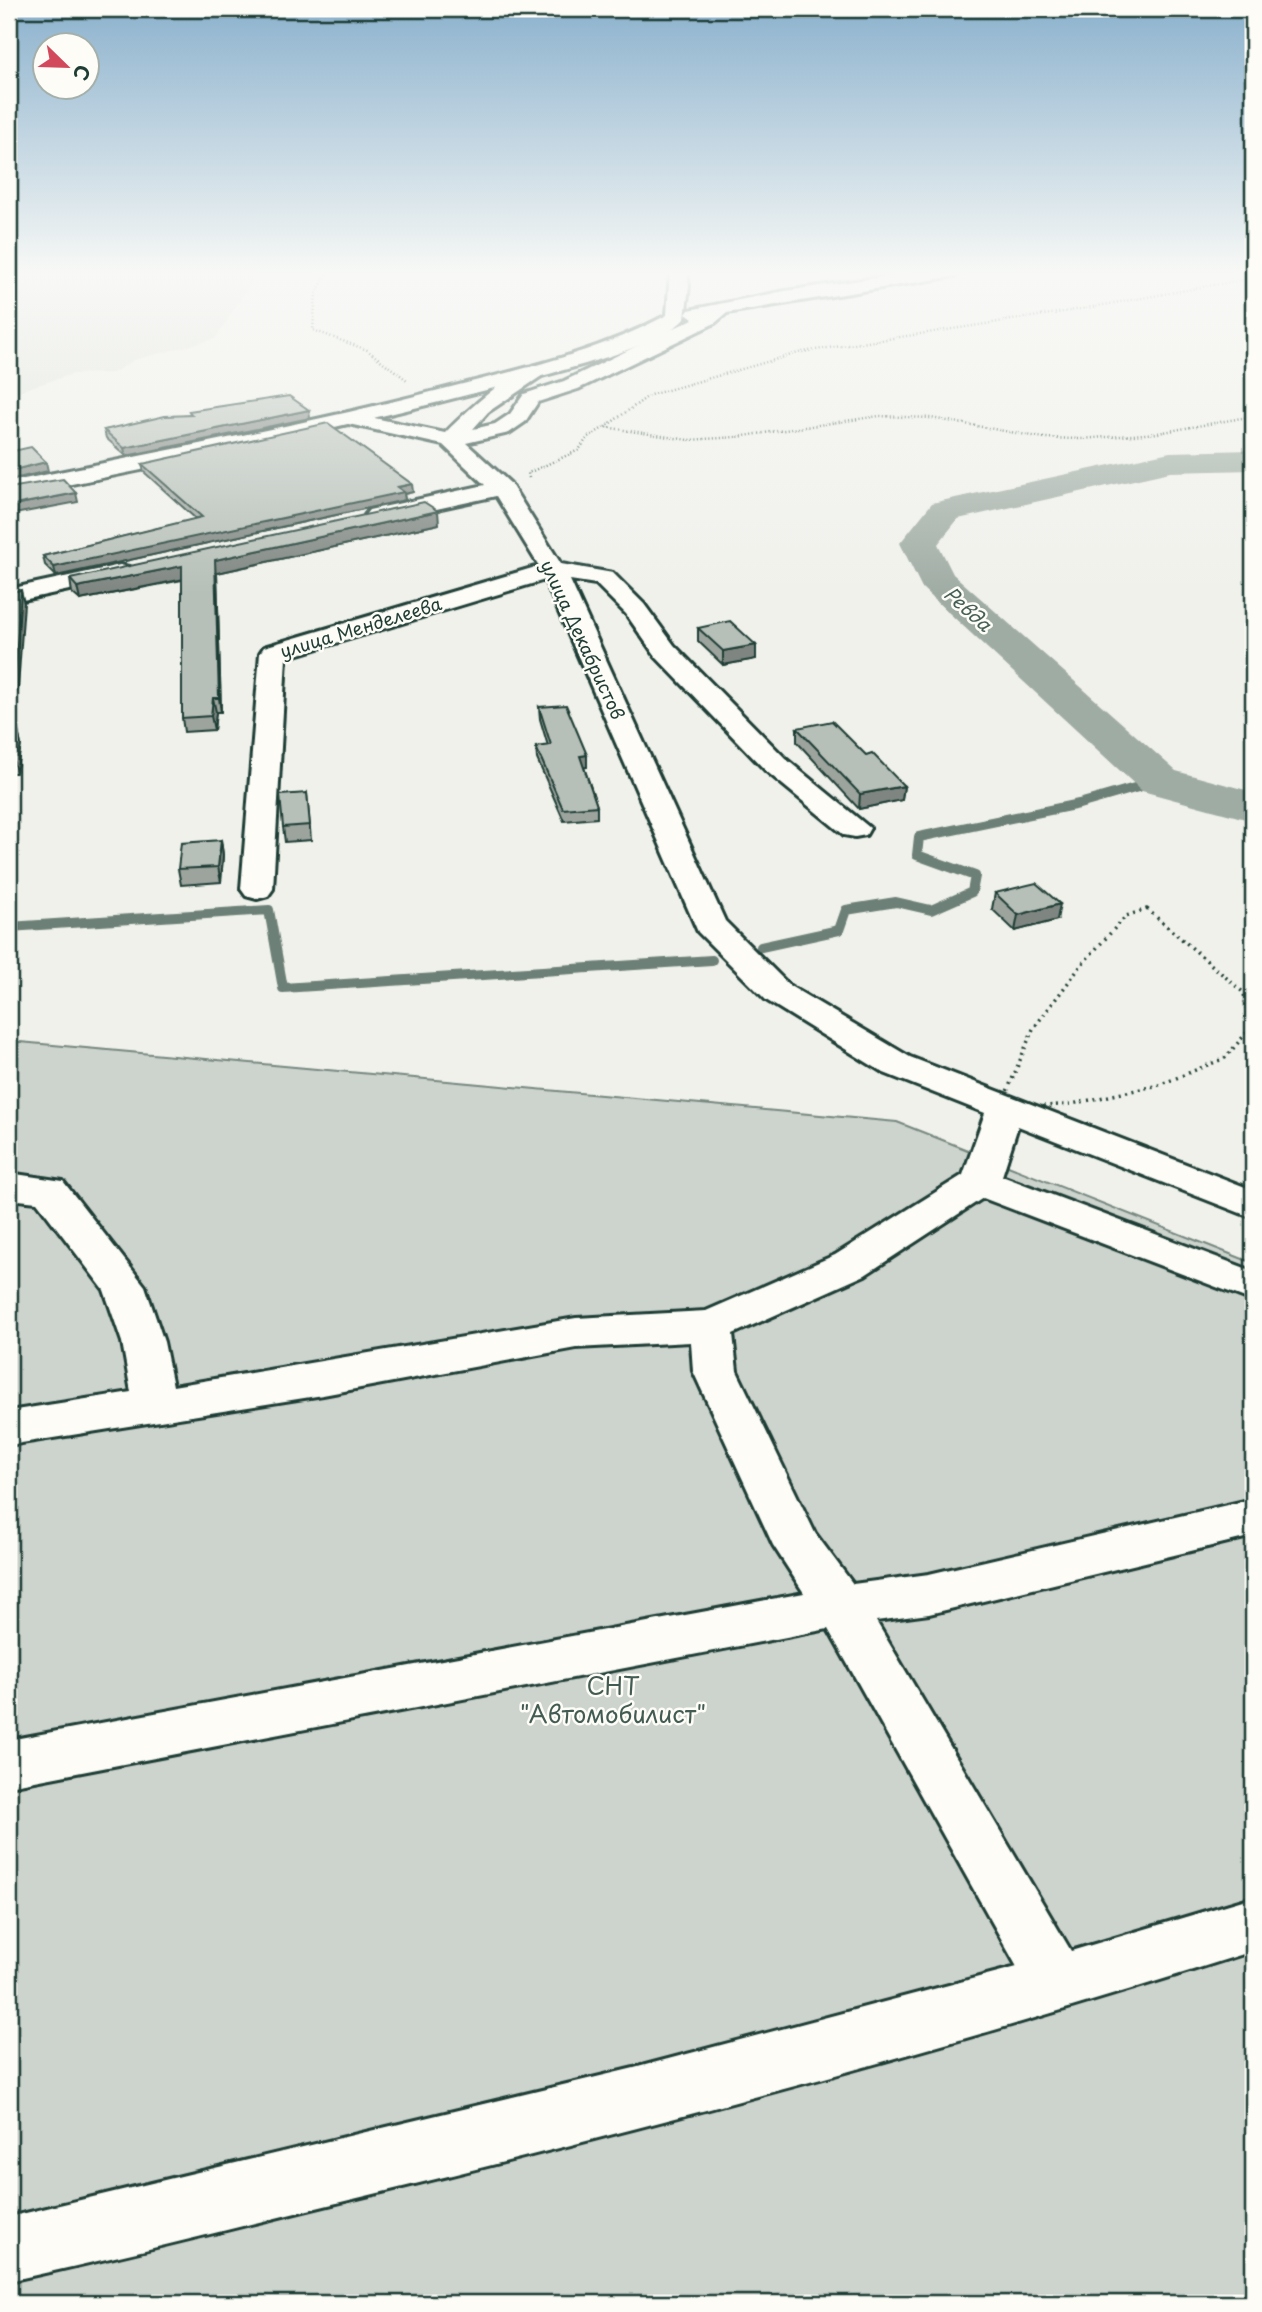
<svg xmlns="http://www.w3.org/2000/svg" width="1262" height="2312" font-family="'Playpen Sans',sans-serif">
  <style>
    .built { fill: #dfe2dc }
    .green { fill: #cdd3cd; stroke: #768880; stroke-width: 2 }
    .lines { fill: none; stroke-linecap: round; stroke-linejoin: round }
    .stream-far1 { stroke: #6c8077; stroke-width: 7 }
    .stream { stroke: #6c8077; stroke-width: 10 }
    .river { fill: #9faca4; fill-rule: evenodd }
    .minor-casing { stroke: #1f3d34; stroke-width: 6 }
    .major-casing { stroke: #1f3d34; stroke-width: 6 }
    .path-far1 { stroke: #1f3d34; stroke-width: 2.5; stroke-dasharray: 1 2.5; stroke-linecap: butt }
    .path { stroke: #1f3d34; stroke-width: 3.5; stroke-dasharray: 2 4.5; stroke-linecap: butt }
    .minor { fill: #fdfcf7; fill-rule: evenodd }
    .major { fill: #fdfcf7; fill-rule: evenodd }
    .wall { fill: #9da49e; stroke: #1f3d34; stroke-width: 2 }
    .shaded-wall { fill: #7f8681; stroke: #1f3d34; stroke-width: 2 }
    .building { fill: #b6bfb8; stroke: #1f3d34; stroke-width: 2 }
    .labels { text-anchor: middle; stroke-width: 5; stroke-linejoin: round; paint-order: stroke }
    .far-street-label { font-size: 18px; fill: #1f3d34; stroke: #fdfcf7 }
    .far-water-label { font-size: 19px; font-style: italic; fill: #455e56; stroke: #fdfcf7 }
    .near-park-label { font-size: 24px; fill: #425b53; stroke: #fdfcf7 }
  </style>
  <rect width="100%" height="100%" fill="#f0f1eb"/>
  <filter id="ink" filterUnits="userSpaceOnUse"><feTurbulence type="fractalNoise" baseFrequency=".0143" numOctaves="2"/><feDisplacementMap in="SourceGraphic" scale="14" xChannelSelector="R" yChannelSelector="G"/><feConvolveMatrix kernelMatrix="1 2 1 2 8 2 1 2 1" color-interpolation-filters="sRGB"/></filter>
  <g filter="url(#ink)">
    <path class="built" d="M9,271H259L215,339L134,360L113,373L73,374L9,394Z"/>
    <path class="green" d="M9,1041L897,1122L1253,1263V2303H9Z"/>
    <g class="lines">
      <path class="stream-far1" d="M1146,785L1159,781"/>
      <path class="stream" d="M9,927L269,910L283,988L712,960
        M761,947L839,930L846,910L896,902L931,910L972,892L975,876L917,855L919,837L1079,804L1152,783"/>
      <path class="river" d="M1253,450V470L1170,472L958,519L938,544L953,574L1176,771L1253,792V821L1142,791L922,588L900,543L932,503L1170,452Z"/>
      <g class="minor-casing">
        <path id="minor" d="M923,271H964L955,276L727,313L715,323L578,389L538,402L525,422L509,433L466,443L510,483L561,564L613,573L644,604L674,645L786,759L870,828L866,835L855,837L844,835L766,771L656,657L626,614L596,584L570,580L725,921L790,986L910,1057L1253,1190V1218L1018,1126L1002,1176L1253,1271V1301L983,1198L865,1275L733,1334L737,1371L815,1533L853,1584L929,1574L1253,1499V1536L929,1614L876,1621L1071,1951L1253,1897V1951C963,2044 670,2122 374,2194C252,2223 131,2255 9,2281V2217L634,2068L1017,1967L828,1629L9,1786V1740L804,1593L773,1545L693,1371L691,1342L576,1348L323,1395L9,1445V1411L131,1392L122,1342L104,1290L37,1202L9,1199V1173L63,1181L145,1286L164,1342L173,1386L576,1318L706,1311L835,1255L963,1175L985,1113L884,1073L766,1000L698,932L545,580L286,658L273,889L268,896L257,899L246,896L241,889L260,653L264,647L539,566L496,496L377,522L369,520L365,515L369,510L485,485L443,445L344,423L341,419L344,415L351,413L445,433C463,415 518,361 543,367L546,371L543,375L488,412L473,429L495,424L510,414L524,394L564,381L693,319L686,314L689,310L785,291Z
          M120,565L129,567L132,572L129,577L9,603V589Z"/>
      </g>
      <g class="major-casing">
        <path id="major" d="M670,271H687L689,286L685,318C662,348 541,376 502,386C339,428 174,465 9,496V482C156,452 305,425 451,387C526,368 598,352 667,315Z"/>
      </g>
      <path class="path-far1" d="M328,271L316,294L313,330L367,350L407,380
        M605,427L650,395L802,352L1064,312L1253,278
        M529,478L528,473L579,450L588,437L605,427L688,440L737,437L879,416L931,418L1044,438L1081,439L1158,433L1253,416"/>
      <path class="path" d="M1147,909L1244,993L1249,1030L1225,1058L1159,1085L1072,1104L1005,1109L1006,1094L1033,1029L1083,963L1126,916Z"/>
      <use href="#minor" class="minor"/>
      <use href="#major" class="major"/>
    </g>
    <path class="wall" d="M189,411L310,418L126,456L106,438L104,430L190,415Z
      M142,464L413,492L404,494L405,500L56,576L45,565L43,556L196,519L144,472Z
      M439,524L217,573L221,712H216L214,730L184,732L182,718V580L80,600L72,593L70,579Z
      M698,628L756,645V659L723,665L698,641Z
      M539,707L587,755V767H584L597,806V818L564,821L537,759L536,747L548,746L540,719Z
      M797,728L866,755L904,786L902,800L859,809L797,742Z
      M18,731L21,745L16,773H11L9,793V732Z
      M307,793L311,840L285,842L283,827Z
      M221,840L223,855L221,882L181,885L178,869Z
      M995,893L1057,920L1015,931L992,909Z"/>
    <path class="shaded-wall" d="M309,410L310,418L126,456L124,448Z
      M46,462L48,471L9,480V471Z
      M412,484L413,492L404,494L405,500L56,576L54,567Z
      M76,493L78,502L9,515V506Z
      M438,511L439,524L217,573L221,712L219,698L215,560Z
      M182,566L184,579L80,600L77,587Z
      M21,590L24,603L18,687L9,722V696Z
      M756,645V659L723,665V651Z
      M213,698L216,712L214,730L211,716Z
      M18,731L21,745L16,773L13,758Z
      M587,755V767L581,768L580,756Z
      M9,763L11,773L9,793Z
      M904,786L902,800L859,809L860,794Z
      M221,840L223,855L221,882L218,867Z
      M1060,904L1057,920L1015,931L1018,915Z"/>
    <path class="building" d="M289,396L309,410L124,448L104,430L165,416L192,415L189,411Z
      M328,423L412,484L397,487L404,492L54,567L43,556L202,517L142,464Z
      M31,447L46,462L9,471V452Z
      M63,479L76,493L9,506V488Z
      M424,502L438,511L215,560L219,698H213L211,716L182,718V566L77,587L70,579Z
      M21,590L15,673L9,696V592Z
      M730,621L756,645L723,651L698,628Z
      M566,705L587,755L580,756L597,806L563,809L536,747L551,745L539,707Z
      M832,721L866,755L872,753L904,786L860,794L797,728Z
      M18,731L13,758H9V732Z
      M307,793L310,825L283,827L280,795Z
      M221,840L218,867L178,869L181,843Z
      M1036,883L1060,904L1018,915L995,893Z"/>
  </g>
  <linearGradient id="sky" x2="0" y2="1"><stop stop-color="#8bb1cd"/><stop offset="0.46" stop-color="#f8f9f6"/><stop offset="1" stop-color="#f8f9f6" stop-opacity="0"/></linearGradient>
  <rect width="1262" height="594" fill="url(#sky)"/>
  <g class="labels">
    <g class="far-street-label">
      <text transform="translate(361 628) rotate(-17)" y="6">улица Менделеева</text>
      <text transform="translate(582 640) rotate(65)" y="6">улица Декабристов</text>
    </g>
    <g class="far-water-label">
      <text transform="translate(968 609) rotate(42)" y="7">Ревда</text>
    </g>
    <g class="near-park-label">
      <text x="613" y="1695">СНТ<tspan x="613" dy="28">"Автомобилист"</tspan></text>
    </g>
  </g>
  <rect width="1262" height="2312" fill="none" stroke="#fdfcf7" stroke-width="35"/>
  <rect x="18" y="18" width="1227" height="2277" fill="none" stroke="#1f3d34" stroke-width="2.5" filter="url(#ink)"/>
  <g transform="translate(66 66) rotate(113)"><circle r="33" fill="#fdfcf7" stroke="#a4b0a9" stroke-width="2"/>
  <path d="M0-5L12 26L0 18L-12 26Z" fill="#d1495b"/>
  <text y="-10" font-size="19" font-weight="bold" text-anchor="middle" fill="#1f3d34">С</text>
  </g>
</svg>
